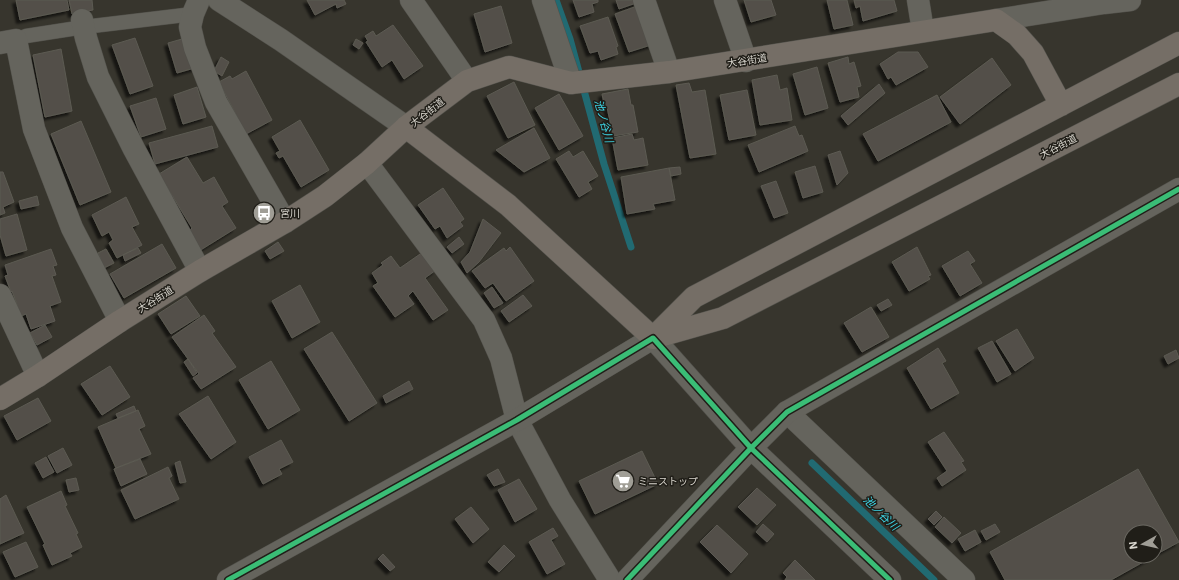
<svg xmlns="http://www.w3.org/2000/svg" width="1179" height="580" font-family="'IBM Plex Sans','Noto Sans JP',sans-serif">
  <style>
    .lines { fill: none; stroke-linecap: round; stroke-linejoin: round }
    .stream { stroke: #216a72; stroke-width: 7 }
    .building { fill: #525049; stroke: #5c5a52; filter: url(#shadow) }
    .service-casing { stroke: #52514b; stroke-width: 15 }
    .minor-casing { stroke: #52514b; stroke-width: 23 }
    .tertiary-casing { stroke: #52514b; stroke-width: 23 }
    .primary-casing { stroke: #52514b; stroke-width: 23 }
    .service { stroke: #65645d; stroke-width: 14 }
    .minor { stroke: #65645d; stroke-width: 22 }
    .tertiary { stroke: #65645d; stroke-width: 22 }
    .primary { stroke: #756e66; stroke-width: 22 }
    .cycleway-casing { stroke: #201e18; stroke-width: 8 }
    .cycleway { stroke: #3abd76; stroke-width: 5 }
    .labels { text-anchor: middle; stroke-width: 3; stroke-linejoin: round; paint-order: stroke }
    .street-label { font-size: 10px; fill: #d9d6ce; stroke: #201e18 }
    .poi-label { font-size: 10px; fill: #d9d6ce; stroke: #201e18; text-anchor: start }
    .water-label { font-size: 11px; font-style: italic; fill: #3dd6e7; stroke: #201e18 }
  </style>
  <defs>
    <filter id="shadow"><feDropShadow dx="-3.5" dy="3.5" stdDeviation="1" flood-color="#0009"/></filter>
  </defs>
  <rect width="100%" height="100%" fill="#37352d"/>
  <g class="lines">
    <path class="stream" d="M556,0L570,39L604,164L631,247
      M812,463L934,580"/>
  </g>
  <path class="building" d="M16,0H67L69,10L20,20Z
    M69,0H92L93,10L72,14Z
    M307,0H344L346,4L337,8L336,4L315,15Z
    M573,0H598V2L592,4L594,12L579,17Z
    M616,0H638L639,2L619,9Z
    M744,0H771L776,15L751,22Z
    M827,0H847L853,25L834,29Z
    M854,0H894L897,11L863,21L860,6L856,8Z
    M640,5L654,44L629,52L615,14Z
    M501,6L512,43L485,52L474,14Z
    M608,17L618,46L616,47L618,54L601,60L598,51L590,53L580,26Z
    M393,25L423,66L404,79L392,60L382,67L366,42L368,41L365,36L373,31L376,36Z
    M189,37L198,67L177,73L168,43Z
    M135,38L153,86L130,94L112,45Z
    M356,39L363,43L359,49L353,45Z
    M61,49L72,111L45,117L33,55Z
    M898,52H918L928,67L896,85L891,77L888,79L880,64Z
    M221,57L229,62L222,76L214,71Z
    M848,57L849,64L854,62L861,86L857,87L859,97L840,102L828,63Z
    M992,58L1011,85L960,124L940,97Z
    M817,67L828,108L805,115L793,74Z
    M246,71L272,120L246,134L219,82L230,76L232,79Z
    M777,75L780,90L787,88L792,120L760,125L752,80Z
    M514,82L535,125L508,138L487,96Z
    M689,83L692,92L705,90L716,154L690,158L676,85Z
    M879,84L885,93L848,125L841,116Z
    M197,87L206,117L183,124L174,95Z
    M628,89L631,105H633L638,132L613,136L607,107L605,108L602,94Z
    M747,90L756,135L729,140L720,95Z
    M559,94L583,136L559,150L535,108Z
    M937,95L951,122L878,161L863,134Z
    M156,98L166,129L141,137L130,106Z
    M300,120L329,170L301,187L283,156L279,158L276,153L280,151L272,137Z
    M81,121L111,192L80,205L51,134Z
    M212,126L218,147L155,164L149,143Z
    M795,126L799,136L802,135L808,151L759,172L748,145Z
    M534,128L550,158L524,172L496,150Z
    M632,134L634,140L643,138L648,165L618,170L612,138Z
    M569,151L573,157L583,151L598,176L588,182L592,189L579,197L556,159Z
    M840,151L848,173L837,185L828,155Z
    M187,157L203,183L214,177L228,202L222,206L236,228L199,251L188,232L192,228L159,174Z
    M815,166L823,192L803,198L795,172Z
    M680,167L681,174L671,176L669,168Z
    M669,168L675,200L653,204L655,209L627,214L621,177Z
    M0,172H3L14,202L3,207L5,213L0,215Z
    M776,181L788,213L774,218L761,186Z
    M443,188L464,219L460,222L463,226L447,238L440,226L435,229L418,205Z
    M37,196L39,205L21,209L19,201Z
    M126,197L139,224L132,227L142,245L117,258L109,243L113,240L109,232L102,236L92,215Z
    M17,214L27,250L6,256L0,235V219Z
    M483,219L501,233L479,262L467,273L461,262L470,252Z
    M459,237L464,244L452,253L447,247Z
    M278,242L284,251L270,259L265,251Z
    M162,244L176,268L124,298L110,274Z
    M510,247L534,281L506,301L493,283L485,288L472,271L504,248L506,251Z
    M917,247L931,275L928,276L930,279L909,291L892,262Z
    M138,248L141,253L125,261L123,255Z
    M51,249L57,265L53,266L56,275L52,276L61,302L50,306L55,321L31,329L26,314L21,316L12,291L11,292L5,276L8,275L5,265Z
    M106,249L114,263L104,268L98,253Z
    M968,251L975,261L970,264L982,283L960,296L942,266Z
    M423,252L436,270L425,278L448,310L433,320L413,291L408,296L414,304L395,317L373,286L378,283L372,273L383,265L381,263L391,256L400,268Z
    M300,285L320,322L292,338L272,301Z
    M492,287L503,303L494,308L484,293Z
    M523,295L532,306L509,322L501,311Z
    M186,296L200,316L171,334L158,314Z
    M888,299L892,305L881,311L877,305Z
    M871,307L889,337L862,352L844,323Z
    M204,315L215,331L212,333L236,367L201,389L193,378L199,374L172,337Z
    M45,325L52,337L37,345L30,333Z
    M1017,329L1034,358L1015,371L996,341Z
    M332,332L377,403L349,421L304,349Z
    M992,341L1011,374L997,382L978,348Z
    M938,348L946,361L942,363L959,393L931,409L907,368Z
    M1176,350L1179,358L1168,364L1164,356Z
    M188,359L197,373L193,376L184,362Z
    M271,361L300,410L268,429L239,380Z
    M110,366L130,397L102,415L81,384Z
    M409,381L413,389L386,403L383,396Z
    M208,396L236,442L211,459L179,414Z
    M38,398L51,421L17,440L4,416Z
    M134,406L136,411L118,418L116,414Z
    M138,410L145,426L139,429L151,454L116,468L98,427Z
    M944,432L964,461L961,462L966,470L942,486L937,478L947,471L928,442Z
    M281,440L293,462L279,469L282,474L263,484L249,457Z
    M63,448L72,465L57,473L48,456Z
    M642,451L658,484L595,514L579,481Z
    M46,457L54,472L43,478L35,463Z
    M140,459L147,474L121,486L114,469Z
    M180,461L186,482L180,483L175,463Z
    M168,467L172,476L169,478L179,499L135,519L121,490Z
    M498,469L505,482L494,486L487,475Z
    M1138,469L1179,542L1155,555V532H1131V556H1154L1111,580H1005L990,552Z
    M76,478L79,490L69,492L66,480Z
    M519,479L537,509L515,522L498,490Z
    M757,488L776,505L757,525L738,507Z
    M61,491L67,505L65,506L78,533L76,534L82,547L70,553L72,556L52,565L43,545L45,544L27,507Z
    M6,495L24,533L0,544V499Z
    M471,507L489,529L473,543L455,519Z
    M936,511L942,517L934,525L928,519Z
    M944,517L961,533L952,543L935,527Z
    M763,524L774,534L767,542L756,532Z
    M995,524L1000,532L986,540L981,531Z
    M717,525L748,554L731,573L700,542Z
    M553,528L558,536L551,540L565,564L547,574L529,542Z
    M975,530L981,542L965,551L958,539Z
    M26,542L38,567L15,577L3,552Z
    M504,545L515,556L499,572L488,562Z
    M383,554L395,567L390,571L378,559Z
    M795,560L815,580H785L787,577L783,573Z"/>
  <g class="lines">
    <g class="service-casing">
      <path id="service" d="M16,40L26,36L84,27L193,14"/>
    </g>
    <g class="minor-casing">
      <path id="minor" d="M199,0L193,14L190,27L195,48L216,102L285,222
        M411,0L467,81
        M543,0L571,83
        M644,0L669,72
        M725,0L746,61
        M918,0L923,31
        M1104,3L1130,0
        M82,20L86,38L98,77L134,149L200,271
        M996,20L1104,3V0
        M0,43L16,40L34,129L72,228L120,321
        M367,163L484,320L501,358L517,420L560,500L610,580
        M0,295L38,376
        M787,412L964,580"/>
    </g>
    <g class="tertiary-casing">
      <path id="tertiary" d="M219,0L281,40L406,127
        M228,580L517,420L653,338L751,448L890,580
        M627,580L751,448L787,412L1179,189"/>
    </g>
    <g class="primary-casing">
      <path id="primary" d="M406,127L508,205L653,338
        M653,338L694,297L1179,43
        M653,338L723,318L1179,84
        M0,399L38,376L120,321L200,271L285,222L325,196L367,163L406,127L467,81L509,67L571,83L669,72L996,20L1017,35L1033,53L1061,105"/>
    </g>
    <use href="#service" class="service"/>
    <use href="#minor" class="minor"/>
    <use href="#tertiary" class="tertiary"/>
    <use href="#primary" class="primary"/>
    <g class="cycleway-casing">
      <path id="cycleway" d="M228,580L517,420L653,338L751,448L890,580
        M627,580L751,448L787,412L1179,189"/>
    </g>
    <use href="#cycleway" class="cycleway"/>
  </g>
  <defs>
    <g id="bus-disc" transform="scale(1.15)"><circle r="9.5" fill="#a09e96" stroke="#201e18"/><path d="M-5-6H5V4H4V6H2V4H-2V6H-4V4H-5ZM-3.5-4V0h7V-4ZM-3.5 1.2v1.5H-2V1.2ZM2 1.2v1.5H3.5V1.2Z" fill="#fff"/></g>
    <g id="supermarket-disc" transform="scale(1.15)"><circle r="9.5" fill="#a09e96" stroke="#201e18"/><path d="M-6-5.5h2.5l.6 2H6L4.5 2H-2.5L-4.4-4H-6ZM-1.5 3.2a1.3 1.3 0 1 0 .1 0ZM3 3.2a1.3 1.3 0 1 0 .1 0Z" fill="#fff"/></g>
  </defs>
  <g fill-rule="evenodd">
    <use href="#bus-disc" x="264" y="213"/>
    <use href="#supermarket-disc" x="623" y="481"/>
  </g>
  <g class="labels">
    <g class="street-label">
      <text transform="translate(747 60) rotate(-9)" y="4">大谷街道</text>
      <text transform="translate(427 112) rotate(-38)" y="4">大谷街道</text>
      <text transform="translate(1058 146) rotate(-27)" y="4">大谷街道</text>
      <text transform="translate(155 299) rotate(-32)" y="4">大谷街道</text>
    </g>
    <g class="poi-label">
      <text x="280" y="217">宮川</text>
      <text x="638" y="485">ミニストップ</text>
    </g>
    <g class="water-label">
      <text transform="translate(604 121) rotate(75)" y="4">池ノ谷川</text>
      <text transform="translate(881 513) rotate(44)" y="4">池ノ谷川</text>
    </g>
  </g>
  <g transform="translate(1143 544) rotate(262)"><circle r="19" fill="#201e18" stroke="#6a6861"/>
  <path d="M0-3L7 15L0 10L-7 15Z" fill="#a09e96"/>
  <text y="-6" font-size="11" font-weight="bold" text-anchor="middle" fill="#d9d6ce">N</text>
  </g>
</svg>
